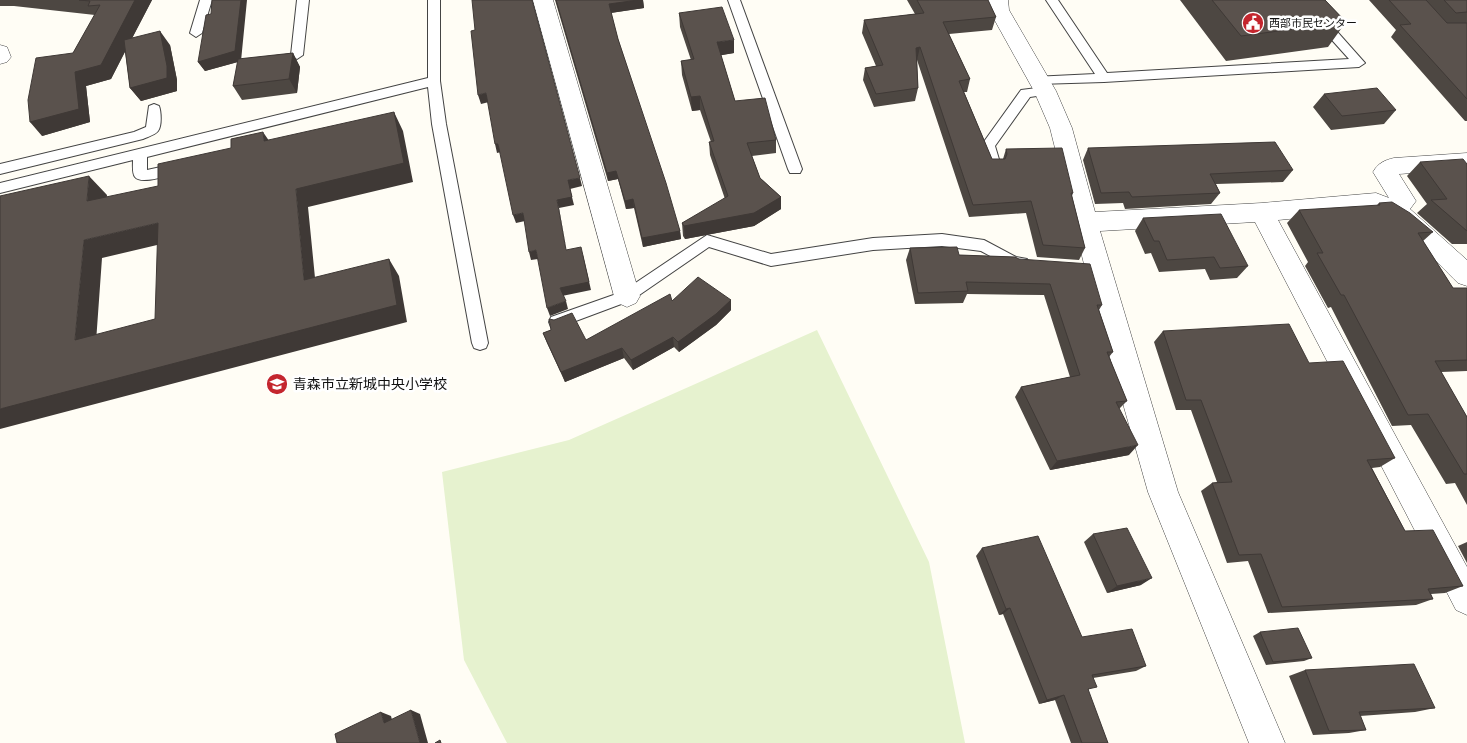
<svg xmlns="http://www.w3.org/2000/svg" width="1467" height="743" font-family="'Roboto Serif','Noto Sans JP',serif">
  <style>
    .pitch { fill: #e6f2cf }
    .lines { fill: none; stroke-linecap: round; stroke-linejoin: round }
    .lane-casing { stroke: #444; stroke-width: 2 }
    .street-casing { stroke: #444; stroke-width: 1 }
    .lane { fill: #fff; fill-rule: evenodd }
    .street { fill: #fff; fill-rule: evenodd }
    .wall { fill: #4d4742 }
    .shaded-wall { fill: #3f3936 }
    .building { fill: #5a524d; stroke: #3f3936; fill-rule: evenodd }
    .labels { text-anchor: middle; stroke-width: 5; stroke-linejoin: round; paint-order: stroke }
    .far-poi-label { font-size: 11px; fill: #111; stroke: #fff; text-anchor: start }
    .poi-label { font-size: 14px; fill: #111; stroke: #fff; text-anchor: start }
  </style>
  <rect width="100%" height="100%" fill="#fffdf5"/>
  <path class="pitch" d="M817,330L929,562L965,743H507L464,660L442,472L569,440Z"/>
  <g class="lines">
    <g class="lane-casing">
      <path id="lane" d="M200,0H212L202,33L196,37L190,33Z
        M297,0H309L303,55L297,59L291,55Z
        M428,0H440V81L446,124L488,343L486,348L480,350L474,348L472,343L432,124L428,87L147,157V170L179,163L184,164L186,168L184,172L179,173C169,175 141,185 135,177C132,173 133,165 133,160L0,193V183L428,78Z
        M728,0H740L802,169L800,173H790L788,169Z
        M1046,0H1058L1107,73L1349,59L1296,0H1309L1365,63L1359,67L1104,82L1038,84L1033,83L1032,80L1033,77L1095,74Z
        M1045,87L1050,88L1051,91L1050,94L1030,97L995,146L1001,166L999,170H989L981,146L983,143L1021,90Z
        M154,104L159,106C161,111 162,126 158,131C155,135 147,137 143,139L0,174V164L134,132L146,127L149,106Z
        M942,234L984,240L1016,257L1027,259L1029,263L1027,267L1014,269L981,251L942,246L873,250L771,266L709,247L632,300L557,328L551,327L549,322L551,317L622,292L707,235L771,254L873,238Z"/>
    </g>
    <g class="street-casing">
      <path id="street" d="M533,0H553L640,296L636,303L627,307L618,303L614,296Z
        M988,0H1008L1009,10L1056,91L1072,128L1095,212L1262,203L1376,193L1389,198L1373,172C1378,163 1385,160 1394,158L1467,153V169L1399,174L1416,201L1410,209L1467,260V286L1458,283C1434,260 1405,224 1374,211L1278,220L1467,567V615L1456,610L1255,222L1100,231L1178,492L1285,743H1249L1148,492L1088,280L1050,128L1034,91L989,10Z
        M0,45L7,47L11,57L7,62L0,64Z"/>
    </g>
    <use href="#lane" class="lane"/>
    <use href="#street" class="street"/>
  </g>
  <path class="wall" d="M0,0H152L132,38L170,45L177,80V91L141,101L130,88L125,51L111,79L86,86L90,122L42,136L73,53L95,15L14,6H0Z
    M555,0H643L644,8L611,13L618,39L680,231L681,239L643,247L634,208L626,209L618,179L608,181Z
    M907,0H988L996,17L992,30L949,34L970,79L967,92H964L992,159H1003L1006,149L1073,193L1072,196L1085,248L1079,260L1037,257L1026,213L969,217L917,60L918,88L915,101L874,107L863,80L865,68L876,66L862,33L864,20L915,14Z
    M1180,0H1325L1346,22L1328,47L1226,61Z
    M1369,0H1467V121H1465L1391,37L1396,30Z
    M679,13L734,53L721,55L735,101L776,140V153L752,156L760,178L781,197V209L754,226L685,239L683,236L682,223L725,199L710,155L709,142H711L700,110L692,111L682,75L681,61L691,60L680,27Z
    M293,53L300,67L297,93L242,100L233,86L238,62L205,71L198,62L241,59Z
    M1324,94L1396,110L1384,124L1331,130L1313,107Z
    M1088,148L1293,170L1283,182L1216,184L1220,193L1211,204L1125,209L1123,203L1095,204L1083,160Z
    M1420,162L1467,164V244H1452L1417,213L1427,204L1407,176Z
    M1379,203L1433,232L1423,241L1453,288H1467V371L1441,372L1467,417V505L1455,483L1446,484L1411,425L1392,426L1331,307L1328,308L1305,266L1308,262L1287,223L1299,210L1376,206Z
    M1143,218L1248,266L1237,278L1210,280L1205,269L1159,272L1151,253L1145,254L1135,231Z
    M910,248L959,255L1015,257L1102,305L1099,310L1113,352L1109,357L1127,401L1119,409L1129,455L1050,470L1015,397L1021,387L1070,377L1044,295L967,294L963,303L915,304L906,260Z
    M731,300V310L716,325L679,352L674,347L633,370L624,358L565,382L547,343L543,333L551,330L586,340L672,301Z
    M1163,331L1309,363L1395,458L1380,467L1372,468L1405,531L1463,586L1445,593L1431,594L1433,599L1416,605L1268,613L1248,561L1227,563L1201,491L1212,483L1217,482L1191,410H1176L1154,342Z
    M1093,534L1141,585L1107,593L1084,542Z
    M1467,542V563L1458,546Z
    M982,548L1082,637L1146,666L1136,671L1093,678L1088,691L1108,743H1071L1055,700L1039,704L1003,614L999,615L976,556Z
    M1260,632L1312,658L1304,661L1266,665L1253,636Z
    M1305,670L1435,708L1415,712L1360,716L1366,730L1349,733L1313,735L1289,676Z"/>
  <path class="shaded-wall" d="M135,0H152L111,79L86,86L90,122L42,136L30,122Z
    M241,0H247L241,61L205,71L198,62Z
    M638,0H643L644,8L610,13L609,4Z
    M160,31L170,45L177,80V91L141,101L130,88Z
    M734,40V53L717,56V42Z
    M920,47L917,60L916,48Z
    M293,53L300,67L297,93L289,79Z
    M486,93L489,102L481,104L478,95Z
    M700,96V110L692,111L691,97Z
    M394,112L403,131L413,182L308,207L317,298L304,280L296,189Z
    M263,132L276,151L264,141Z
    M495,144H498L501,152L497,153Z
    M616,171L618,179L608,181L607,173Z
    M89,176L107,195L105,219L87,201Z
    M580,178L582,186L570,189L574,205L559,208L568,258L557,200L568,180Z
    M781,197V209L754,226L685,239L684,226Z
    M633,199L634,208L626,209L625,201Z
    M523,213L525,221L516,223L513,215Z
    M158,223L174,241L102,258L95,356L75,340L84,240Z
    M680,231L681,239L643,247L642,238Z
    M536,250L538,259L531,260L529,252Z
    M583,255L591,290L562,296L560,288Z
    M389,259L399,276L407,322L0,429V409Z
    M731,300V310L716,325L679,352L678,342Z
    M566,301L568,309L550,316L547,308Z
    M673,337L674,347L633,370L631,360Z
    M622,348L624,358L565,382L561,372Z
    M1138,445L1129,455L1050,470L1057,461Z
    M1152,578L1141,585L1107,593L1117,586Z
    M1010,608L1003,614L999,615L1006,609Z
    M1064,695L1055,700L1039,704L1047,700Z
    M411,710L420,714L428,743H420Z
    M381,712L391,716L394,727L384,723Z"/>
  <path class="building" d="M79,0H135L101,65L75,72L79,109L30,122L28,100L36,58L73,53L100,5L88,6L90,1Z
    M212,0H241L235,51L198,62L206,15L211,14Z
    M472,0H532L580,178L568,180L572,197L557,200L566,250L581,247L589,282L560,288L566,301L547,308L536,250L529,252L523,213L513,215L498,144H495L486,93L478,95L471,31L475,30Z
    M556,0H638L609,4L618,39L666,183L680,231L642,238L633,199L625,201L616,171L607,173Z
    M917,0H988L996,17L943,22L970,79L959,81L992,159H1005L1007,154L1006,149L1062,148L1073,193H1071L1085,248L1043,245L1031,201L973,205L920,47L916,48L918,88L876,94L865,68L883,65L864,20L924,13Z
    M1212,0H1325L1346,22L1241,36Z
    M1389,0H1426L1447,23H1467V99L1400,25L1411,24Z
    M1444,0H1467V12L1456,13Z
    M722,7L734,40L717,42L735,101L765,98L776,140L747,143L760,178L781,197L754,213L684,226L682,223L728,196L709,142L714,141L700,96L691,97L681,61L694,59L679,13Z
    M160,31L167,66V78L130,88L124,40Z
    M293,53L289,79L233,86L238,59Z
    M1377,88L1396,110L1342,116L1324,94Z
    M394,112L404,163L296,189L304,280L389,259L397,305L0,409V196L89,176L87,201L158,186V164L231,148V139L263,132L264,141ZM158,223L155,319L75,340L84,240Z
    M1275,142L1293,170L1210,174L1220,193L1132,197L1129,192L1101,193L1088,148Z
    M1463,159L1467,164V231L1431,200L1447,199L1420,162Z
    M1392,202L1410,213L1433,232L1418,233L1453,288H1467V360L1435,361L1467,417V474H1464L1428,414L1408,415L1344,295H1341L1317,253H1323L1299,210L1380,205L1379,203Z
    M1221,214L1248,266L1220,268L1214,257L1167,260L1159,241H1154L1143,218Z
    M957,247L959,255L1015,257L1019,259L1090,264L1102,305H1097L1113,352H1107L1127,401L1116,402L1138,445L1057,461L1021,387L1080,375L1050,284L966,282L968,291L918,293L910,248Z
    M698,277L731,300L716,314L678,342L673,337L631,360L622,348L561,372L543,333L551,330L549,319L554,320L572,313L586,340L670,294L672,301Z
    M1289,324L1309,363L1343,361L1395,458L1367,460L1405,531L1433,530L1463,586L1428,589L1433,599L1282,607L1261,554L1239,555L1212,483L1232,482L1201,400H1186L1163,331Z
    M1127,528L1152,578L1117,586L1093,534Z
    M1038,536L1082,637L1132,629L1146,666L1092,675L1097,687L1088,689L1108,743H1082L1064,695L1047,700L1010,608L1006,609L982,548Z
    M1298,628L1312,658L1273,662L1260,632Z
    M1414,664L1435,708L1359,712L1366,730L1329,731L1305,670Z
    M411,710L420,743H337L335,734L381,712L384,723Z
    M440,740L441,743H435Z"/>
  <defs>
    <g id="civic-disc" transform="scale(1.125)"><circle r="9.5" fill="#c4262e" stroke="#fff"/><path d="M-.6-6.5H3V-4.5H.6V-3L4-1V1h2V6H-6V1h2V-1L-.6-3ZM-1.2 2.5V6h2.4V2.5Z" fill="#fff"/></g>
    <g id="school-disc" transform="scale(1.125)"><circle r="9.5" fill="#c4262e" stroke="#fff"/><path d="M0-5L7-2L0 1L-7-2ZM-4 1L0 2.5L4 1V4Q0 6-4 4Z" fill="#fff"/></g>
  </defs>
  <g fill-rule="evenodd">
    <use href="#civic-disc" x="1253" y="23"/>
    <use href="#school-disc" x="277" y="384"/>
  </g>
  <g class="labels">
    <g class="far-poi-label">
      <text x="1269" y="27">西部市民センター</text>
    </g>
    <g class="poi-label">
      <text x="293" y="389">青森市立新城中央小学校</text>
    </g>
  </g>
</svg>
